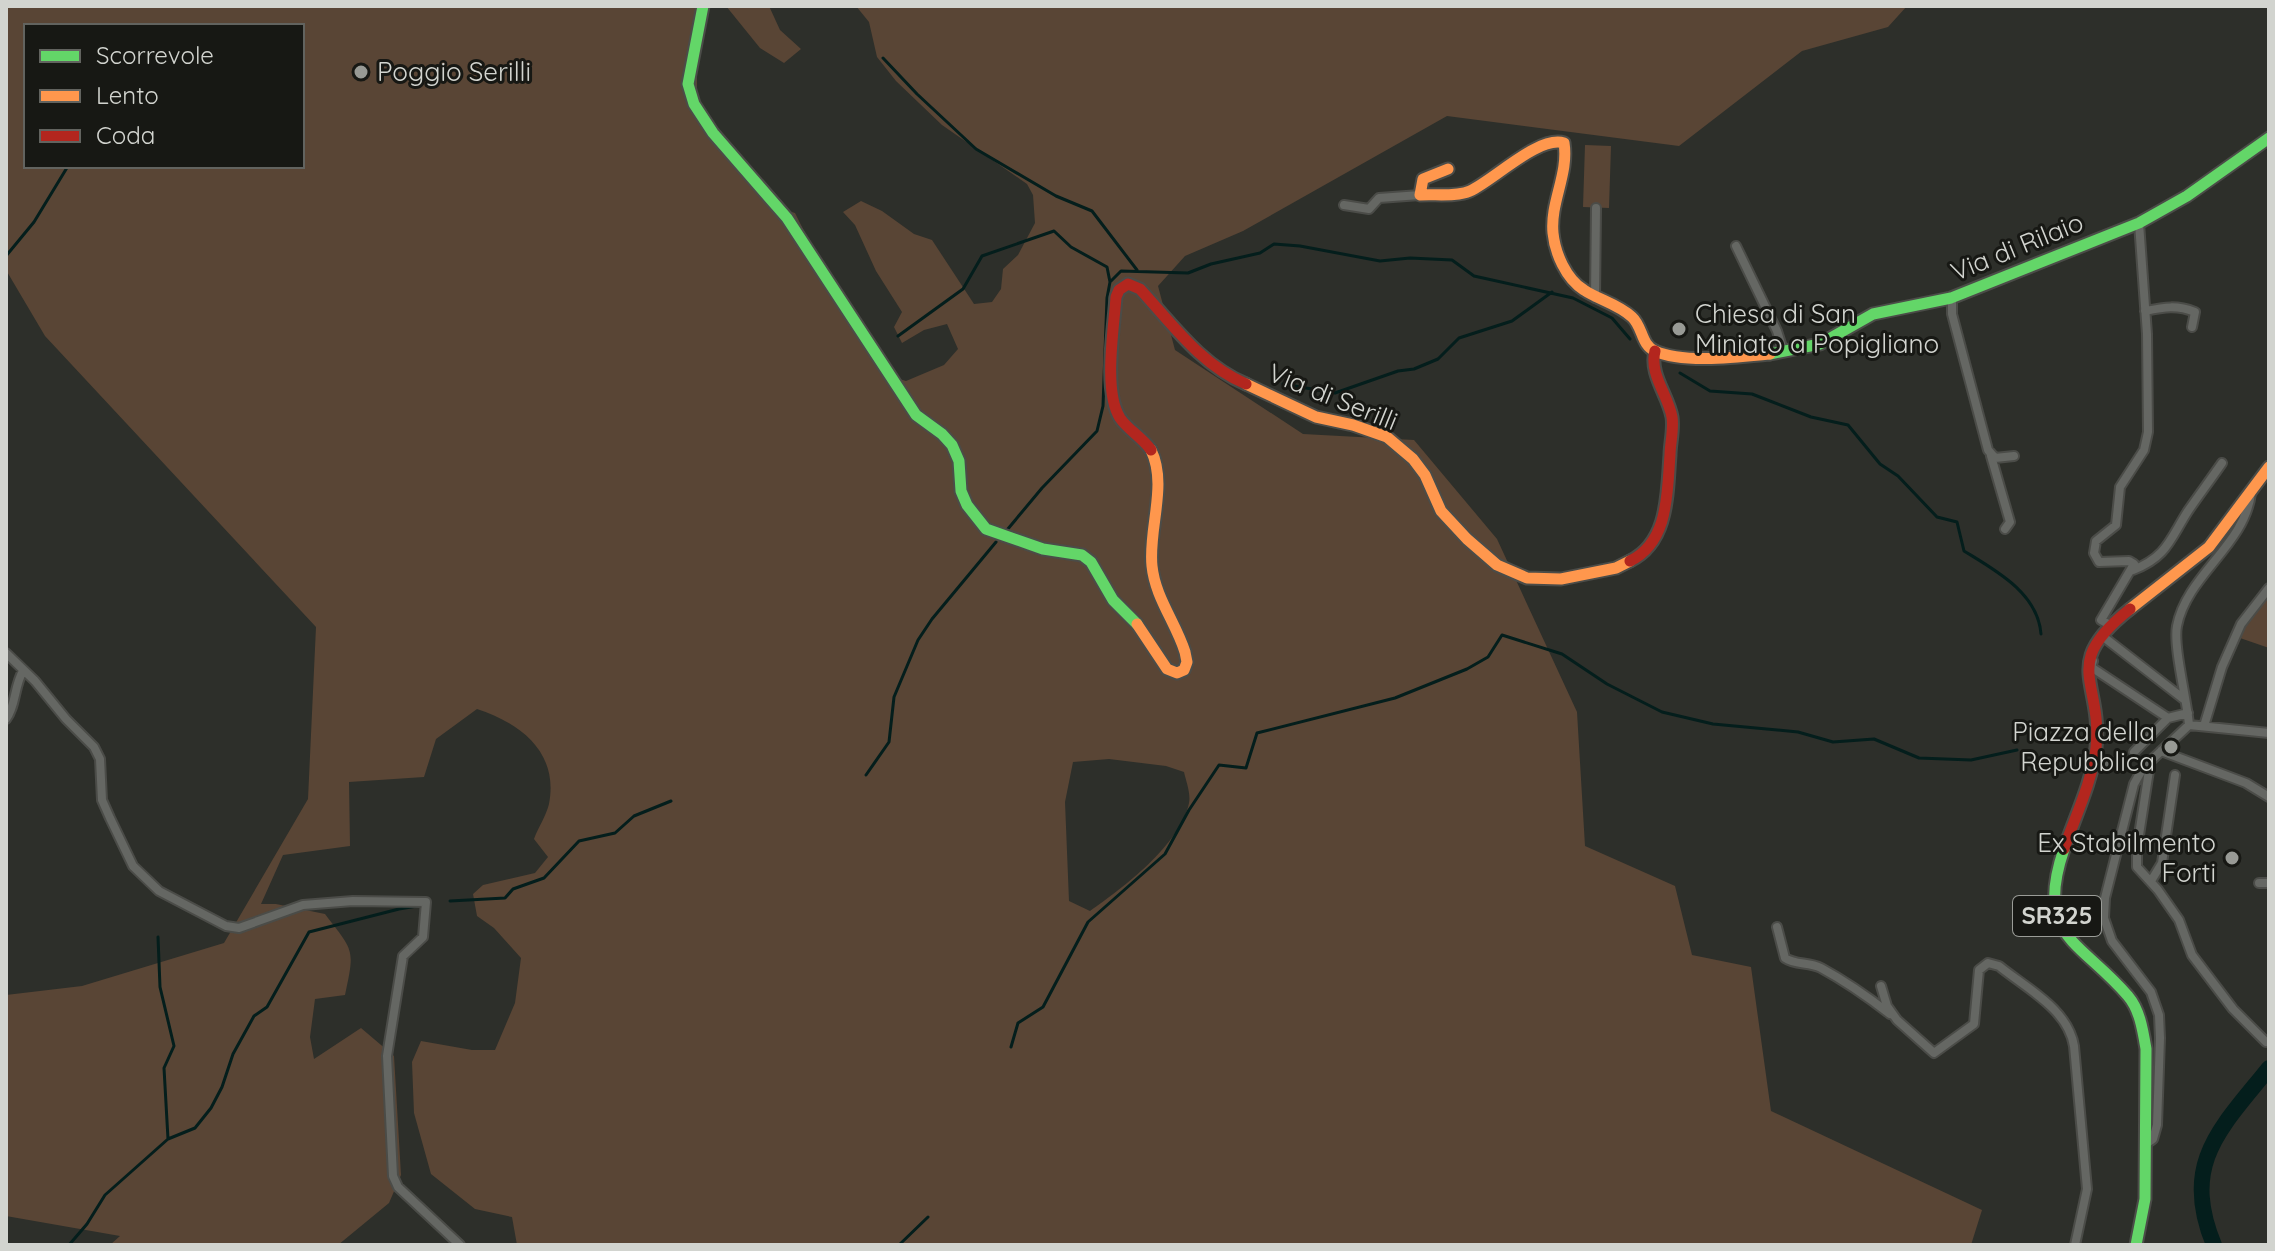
<svg xmlns="http://www.w3.org/2000/svg" width="2275" height="1251" font-family="Quicksand,sans-serif">
  <style>
    .green { fill: #594535; fill-rule: evenodd }
    .lines { fill: none; stroke-linecap: round; stroke-linejoin: round }
    .stream { stroke: #041e1c; stroke-width: 3 }
    .river { stroke: #041e1c; stroke-width: 16 }
    .street-casing { stroke: #4b4c48; stroke-width: 12 }
    .fast-casing { stroke: #4b4c48; stroke-width: 15 }
    .slow-casing { stroke: #4b4c48; stroke-width: 15 }
    .jam-casing { stroke: #4b4c48; stroke-width: 15 }
    .street { stroke: #656763; stroke-width: 8 }
    .fast { stroke: #63d668; stroke-width: 11 }
    .slow { stroke: #ff974d; stroke-width: 11 }
    .jam { stroke: #b3261e; stroke-width: 11 }
    .poi-dot { fill: #989a95; stroke: #171814; stroke-width: 3 }
    .labels { text-anchor: middle; stroke-width: 6; stroke-linejoin: round; paint-order: stroke }
    .shield { fill: #171814; stroke: #9a9c97; stroke-width: 2 }
    .shield-label { font-size: 24px; font-weight: bold; fill: #d2d4cf }
    .poi-label { font-size: 26px; fill: #d2d4cf; stroke: #171814; text-anchor: start }
    .street-label { font-size: 26px; fill: #d2d4cf; stroke: #171814 }
  </style>
  <rect width="100%" height="100%" fill="#2d2f2a"/>
  <path class="green" d="M6,6H706L697,68V98L722,134L782,209L795,213L810,243L896,378L906,381L944,365L958,349L947,324L924,330L902,343L894,327L902,312L876,271L855,225L843,212L861,201L882,211L914,234L932,240L974,304L992,302L1001,289L1003,269L1018,255L1035,223L1033,195L1027,184L942,125L896,81L877,57L869,22L856,6H1907L1888,27L1802,51L1679,146L1447,116L1243,231L1185,256L1158,286L1175,350L1303,434L1414,440L1497,539L1577,712L1585,846L1675,886L1692,955L1751,967L1771,1111L1982,1210L1971,1245H517L512,1217L475,1209L431,1174L414,1113L412,1062L421,1041L472,1050H495L515,1003L521,958L494,928L477,916L473,894L483,885L535,873L548,857L534,839C538,828 546,816 549,804C559,752 520,723 477,709L436,739L424,777L349,782L350,846L283,855L261,904H276L325,914C354,952 355,948 345,995L315,999L310,1037L314,1059L361,1028L394,1056L401,1175L389,1203L338,1245H110L120,1236L6,1216V995L82,986L224,943L308,799L316,627L45,336L6,270ZM26,26H302V166H26ZM1109,759L1166,766L1184,772C1186,781 1191,794 1189,803C1180,845 1123,888 1090,911L1069,901L1065,802L1073,762Z
    M726,6H769L780,30L801,49L784,63L760,48Z
    M1585,145L1611,146L1609,208L1583,207Z
    M2269,595V648L2240,638L2245,626Z"/>
  <g class="lines">
    <path class="stream" d="M883,58L917,94L976,149L1056,196L1092,211L1137,270
      M6,256L34,222L68,166
      M898,336L963,289L982,256L1054,231L1071,247L1107,267L1110,282
      M1680,373L1710,391L1752,394L1811,417L1848,425L1880,464L1898,476L1937,517L1957,522L1964,551C1995,570 2038,593 2041,634
      M1283,384L1335,393L1398,371L1414,369L1438,359L1459,338L1512,321L1552,292
      M1007,530L1042,488L1097,431L1103,406L1107,298L1110,282L1121,271L1188,273L1211,264L1260,253L1274,244L1300,246L1380,261L1410,258L1452,260L1474,276L1573,298L1612,318L1630,339
      M866,775L889,742L894,697L918,640L932,619L996,542
      M450,901L505,898L513,889L544,878L579,841L615,833L634,816L671,801
      M158,937L160,987L174,1046L164,1068L168,1139
      M1011,1047L1018,1023L1043,1007L1088,922L1165,854L1189,810L1219,765L1246,768L1257,733L1395,698L1467,669L1488,657L1502,635L1562,654L1607,684L1662,712L1713,724L1798,732L1833,742L1874,739L1919,758L1971,760L2017,750
      M69,1245L87,1224L105,1195L168,1139L195,1128L211,1108L222,1087L233,1054L254,1016L267,1007L309,932L399,909L423,905
      M899,1245L928,1217"/>
    <path class="river" d="M2214,1245C2180,1163 2221,1128 2269,1068"/>
    <g class="street-casing">
      <path id="street" d="M1344,205L1369,209L1379,198L1420,195
        M1736,246L1777,331L1783,350
        M1952,297V314L1988,450L1995,458L2014,456
        M1595,298L1596,208
        M2145,311C2165,307 2177,305 2195,312L2192,327
        M1991,456L2010,522L2005,529
        M2133,570C2167,557 2170,539 2188,511C2199,495 2211,479 2222,463
        M2110,625L2101,620L2134,564L2129,561L2099,562L2094,553L2096,541L2116,525L2120,487L2144,450L2148,432L2147,334L2139,223
        M2101,635L2185,700
        M6,653L35,681L66,719L94,747L100,759L102,800L110,818L133,866L159,891L226,926L239,928L303,905L353,901L426,902L423,937L403,956L387,1056L393,1176L398,1187L460,1245
        M2093,661L2091,667L2168,718L2188,713
        M6,719C16,706 14,686 23,671
        M2189,725C2187,700 2173,646 2177,626C2187,575 2245,545 2251,493
        M2204,726L2222,667L2241,624L2269,588
        M2161,751L2246,783L2269,797
        M2134,752L2168,718
        M2093,763L2105,764L2119,761
        M2150,764L2137,848V867L2158,890L2179,920L2192,955L2233,1009L2266,1042
        M2151,881L2162,863L2175,775
        M2259,883H2269
        M1777,927L1785,958C1795,965 1809,962 1821,968C1845,981 1868,997 1890,1014
        M1881,986L1887,1006L1897,1020L1934,1053L1974,1024L1979,970L1988,963L1999,966C2026,988 2068,1009 2074,1046L2087,1189L2075,1245
        M2146,1144L2153,1139L2157,1125L2160,1038L2159,1015L2151,992L2112,941L2104,918L2105,898L2134,784L2143,768L2189,725L2269,733"/>
    </g>
    <g class="fast-casing">
      <path id="fast" d="M703,6L688,84L694,104L713,133L787,218L916,415L942,434L952,445L959,461L961,491L967,505L986,529L1043,549L1082,555L1091,562L1113,600L1137,624
        M1770,354L1820,344L1873,314L1951,298L2139,223L2187,196L2269,138
        M2064,849C2034,937 2080,940 2128,996C2140,1010 2143,1031 2146,1049L2145,1199L2136,1245"/>
    </g>
    <g class="slow-casing">
      <path id="slow" d="M1448,169L1423,179L1420,195C1435,194 1457,197 1470,191C1494,180 1539,135 1564,143C1569,174 1550,202 1553,233C1555,253 1566,279 1584,290C1599,300 1618,304 1632,317C1643,327 1641,345 1655,351C1683,364 1739,357 1770,354
        M1246,384L1316,417L1353,425L1387,437L1413,459L1425,475L1441,511L1467,539L1497,565L1527,578L1561,579L1616,568L1630,561
        M2130,609L2209,547L2269,467
        M1137,624L1167,669L1177,673L1184,670L1187,662L1185,652C1176,623 1155,597 1152,566C1148,529 1168,485 1151,450"/>
    </g>
    <g class="jam-casing">
      <path id="jam" d="M1151,450C1142,437 1128,430 1120,418C1103,391 1114,328 1116,297L1119,290L1128,284L1140,289C1173,325 1201,365 1246,384
        M1630,561C1669,542 1667,493 1670,455C1670,444 1674,429 1672,417C1668,395 1649,374 1655,351
        M2064,849C2075,817 2092,782 2096,748C2103,680 2059,665 2130,609"/>
    </g>
    <use href="#street" class="street"/>
    <use href="#fast" class="fast"/>
    <use href="#slow" class="slow"/>
    <use href="#jam" class="jam"/>
  </g>
  <g class="poi-dot">
    <circle cx="361" cy="72" r="8"/>
    <circle cx="1679" cy="329" r="8"/>
    <circle cx="2171" cy="747" r="8"/>
    <circle cx="2232" cy="858" r="8"/>
  </g>
  <g class="labels">
    <rect class="shield" x="2013" y="896" width="88" height="40" rx="6"/>
    <g class="shield-label">
      <text x="2057" y="924">SR325</text>
    </g>
    <g class="poi-label">
      <text x="377" y="81">Poggio Serilli</text>
      <text x="1695" y="323">Chiesa di San<tspan x="1695" dy="30">Miniato a Popigliano</tspan></text>
      <text x="2155" y="741" text-anchor="end">Piazza della<tspan x="2155" dy="30">Repubblica</tspan></text>
      <text x="2216" y="852" text-anchor="end">Ex Stabilmento<tspan x="2216" dy="30">Forti</tspan></text>
    </g>
    <g class="street-label">
      <text transform="translate(2017 247) rotate(-22)" y="9">Via di Rilaio</text>
      <text transform="translate(1333 397) rotate(22)" y="9">Via di Serilli</text>
    </g>
  </g>
  <rect width="2275" height="1251" fill="none" stroke="#d2d4cf" stroke-width="16"/>
  <rect x="24" y="24" width="280" height="144" fill="#171814" stroke="#62635f" stroke-width="2"/>
  <rect x="40" y="50" width="40" height="12" fill="#63d668" stroke="#62635f" stroke-width="2"/>
  <text x="96" y="64" font-size="24" fill="#d2d4cf">Scorrevole</text>
  <rect x="40" y="90" width="40" height="12" fill="#ff974d" stroke="#62635f" stroke-width="2"/>
  <text x="96" y="104" font-size="24" fill="#d2d4cf">Lento</text>
  <rect x="40" y="130" width="40" height="12" fill="#b3261e" stroke="#62635f" stroke-width="2"/>
  <text x="96" y="144" font-size="24" fill="#d2d4cf">Coda</text>
</svg>
